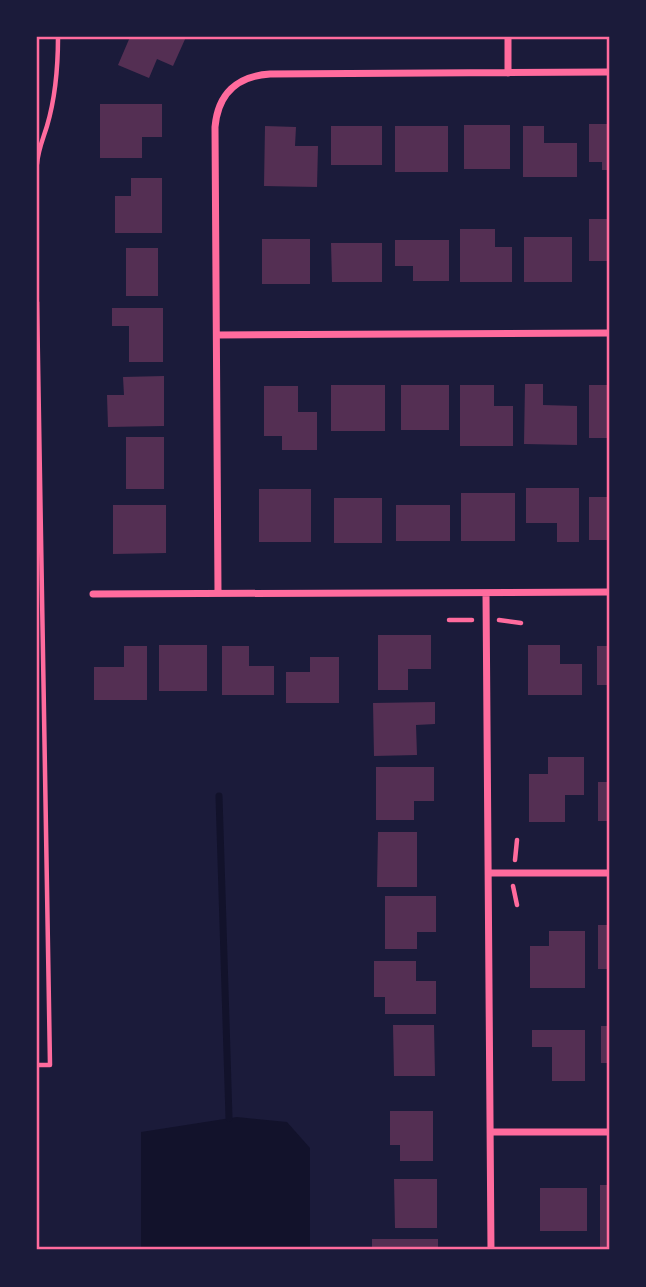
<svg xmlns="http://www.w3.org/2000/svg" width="646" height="1287" font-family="'PT Sans Narrow',sans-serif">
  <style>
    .water { fill: #12122b }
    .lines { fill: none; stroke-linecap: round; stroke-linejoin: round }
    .stream { stroke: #12122b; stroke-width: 7 }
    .building { fill: #542f53 }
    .path { stroke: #ff6b9d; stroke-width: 4.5 }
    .service { stroke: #ff6b9d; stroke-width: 4.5 }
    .minor { stroke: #ff6b9d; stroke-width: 7 }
    .neatline { fill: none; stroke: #ff6b9d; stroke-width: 2.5 }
  </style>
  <rect width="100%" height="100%" fill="#1b1b3a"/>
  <path class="water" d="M237,1117L287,1122L310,1148V1250H141V1132Z"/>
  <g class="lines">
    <path class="stream" d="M219,796L229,1118"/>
  </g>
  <path class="building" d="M130,37H186L173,66L157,59L149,78L118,65Z
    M100,104H162V137H142V158H100Z
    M589,124H609V170H602V162H589Z
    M464,125H510V169H464Z
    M265,126L296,127L295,146H318L317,187L264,186Z
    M331,126H382V165H331Z
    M395,126H448V172H395Z
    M523,126H544V143H577V177H523Z
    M131,178H162V233H115V196H131Z
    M589,219H609V261H589Z
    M460,229H495V247H512V282H460Z
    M524,237H572V282H524Z
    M262,239H310V284H262Z
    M395,240H449V281H413V266H395Z
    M331,243H382V282H332Z
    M126,248H158V296H126Z
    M112,308H163V362H129V326H112Z
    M164,376V426L108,427L107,395H124L123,377Z
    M525,384H543V405L577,406V445L524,444Z
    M331,385H385V431H331Z
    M401,385H449V430H401Z
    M460,385H494V406H513V446H460Z
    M589,385H609V438H589Z
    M264,386H298V412H317V450H282V436H264Z
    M126,437H164V489H126Z
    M526,488H579V542H557V523H526Z
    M259,489H311V542H259Z
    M461,493H515V541H461Z
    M589,497H609V540H589Z
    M334,498H382V543H334Z
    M113,505H166V553L113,554Z
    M396,505H450V541H396Z
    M378,635H431V669H408V690H378Z
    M159,645H207V691H159Z
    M528,645H560V664H582V695H528Z
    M124,646H147V700H94V667H124Z
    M222,646H249V666H274V695H222Z
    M597,646H609V685H597Z
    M310,657H339V703H286V672H310Z
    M435,702V724L416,725L417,755L374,756L373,703Z
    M548,757H584V795H565V822H529V774H548Z
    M376,767H434V801H414V820H376Z
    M598,782H609V821H598Z
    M378,832H417V887H377Z
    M385,896H436V932H417V949H385Z
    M598,925H609V969H598Z
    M549,931H585V988H530V946H549Z
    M374,961H416V981H436V1014H385V997H374Z
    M393,1025H434L435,1076H394Z
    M601,1026H609V1063H601Z
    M532,1030H585V1081H552V1047H532Z
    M390,1111H433V1161H400V1145H390Z
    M394,1179H437V1228H395Z
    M600,1185H609V1249H600Z
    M540,1188H587V1231H540Z
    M372,1239H438V1250H372Z"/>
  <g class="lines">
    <path class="path" d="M449,620H472
      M499,620L521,623
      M515,860L517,840
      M513,886L517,905"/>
    <path class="service" d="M37,164C38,150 43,139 47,126C55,99 58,65 58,37
      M37,302L50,1065H37"/>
    <path class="minor" d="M508,37V73
      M217,335L609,333
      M218,593L215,127C218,94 237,76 270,74L609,72
      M486,593L491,1250
      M93,594L609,592
      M489,873H609
      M491,1132H609"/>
  </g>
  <rect width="646" height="1287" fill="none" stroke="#1b1b3a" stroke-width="77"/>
  <rect x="38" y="38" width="570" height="1210" class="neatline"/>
</svg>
